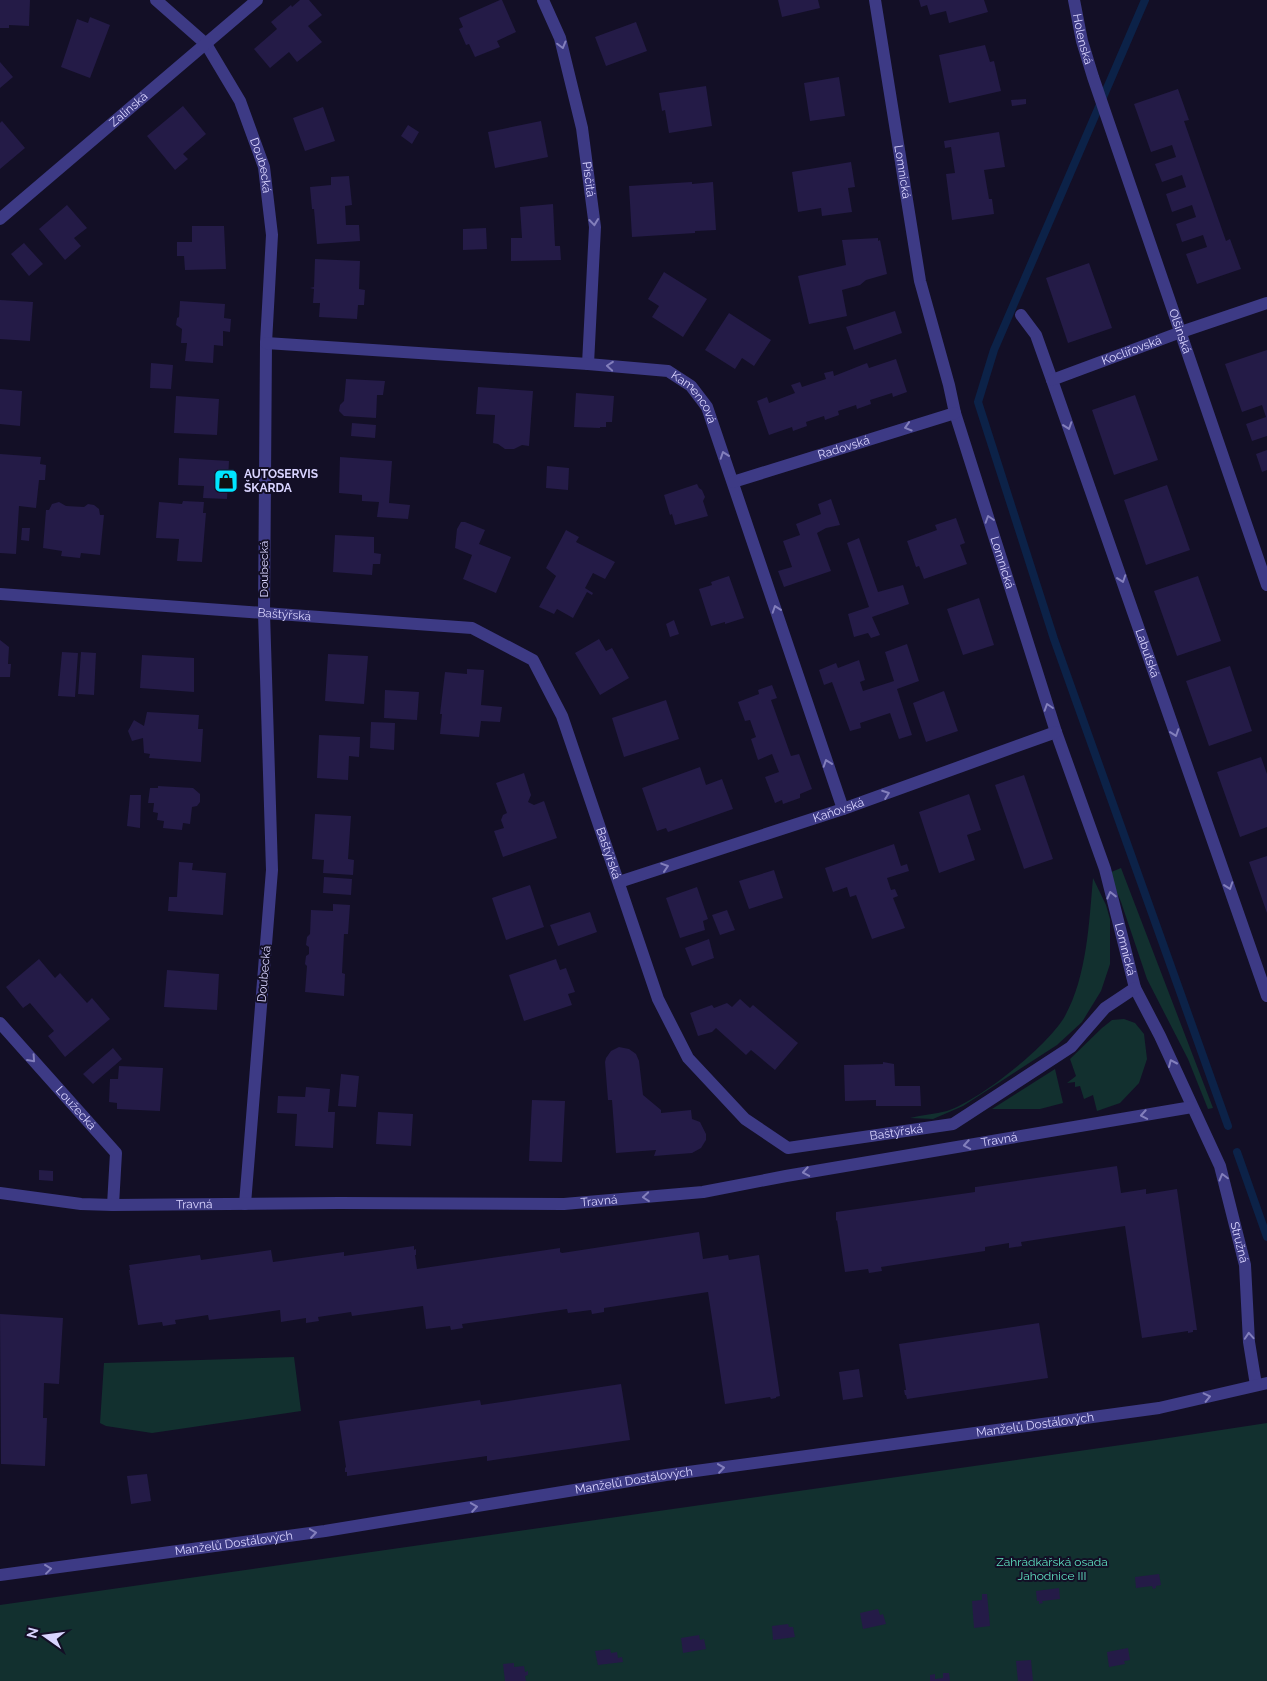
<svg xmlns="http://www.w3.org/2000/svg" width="1267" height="1681" font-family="Raleway,sans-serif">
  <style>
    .green { fill: #12302f }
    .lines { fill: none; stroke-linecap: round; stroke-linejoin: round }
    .stream { stroke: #0c2248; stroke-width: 8 }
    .building { fill: #241b47 }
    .minor { stroke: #3d3a85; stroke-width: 12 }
    .oneway { stroke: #837fbc }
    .labels { text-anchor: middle; stroke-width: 4; stroke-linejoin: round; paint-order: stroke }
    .street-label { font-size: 12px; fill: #d9d4ff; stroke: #130f26 }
    .poi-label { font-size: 12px; font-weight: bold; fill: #d9d4ff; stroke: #130f26; text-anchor: start }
    .park-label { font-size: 12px; fill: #5fe0c0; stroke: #130f26 }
  </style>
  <rect width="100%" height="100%" fill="#130f26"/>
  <path class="green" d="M1121,868L1213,1108L1208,1109L1188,1059L1147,979L1121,902L1109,873Z
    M1093,878L1106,905L1110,919V964L1101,991L1082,1022L1057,1045L963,1106L933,1119L910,1118C922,1115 935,1114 947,1111C980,1100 1048,1046 1065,1016C1087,976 1089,923 1093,878Z
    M1124,1019L1135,1023L1144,1034L1147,1059L1139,1083L1120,1103L1097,1111L1093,1095L1084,1099L1080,1086L1075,1087V1082L1067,1083L1076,1076L1070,1059L1102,1028L1112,1020Z
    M1055,1069L1063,1103L1040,1109H992Z
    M294,1357L301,1411L152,1433L106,1426L100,1423L104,1363Z
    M1267,1423V1681H0V1605L1149,1441Z"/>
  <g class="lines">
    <path class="stream" d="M1145,0L994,350L978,402L1054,639L1228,1126
      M1237,1152L1267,1237"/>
  </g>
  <path class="building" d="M0,0H30L29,26L9,25V28H0Z
    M300,0H309L322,15L308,26L322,42L297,62L289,52L270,68L254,49L277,29L271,22L291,5L292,7Z
    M500,0H502L516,32L497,41L500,47L475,57L469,44L466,45L459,29L463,27L459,18Z
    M778,0H818L820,8L782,17Z
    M919,0H984L988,12L949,23L946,11L930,15L927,5L921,7Z
    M90,17L110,25L90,78L61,67L77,19L88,23Z
    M636,22L647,51L606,66L595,37Z
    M985,45L990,62L994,61L1001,91L949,103L939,55Z
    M0,62L13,77L0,88Z
    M839,77L845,116L810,121L804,83Z
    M706,86L712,126L669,133L665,110L662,111L659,93Z
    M1178,89L1189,120L1184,121L1226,241L1230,239L1241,269L1197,284L1186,254L1207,247L1203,235L1182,242L1176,224L1196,217L1192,205L1172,212L1166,194L1186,187L1182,175L1162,182L1155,164L1176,157L1172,145L1151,152L1134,104Z
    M1026,99V104L1012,106L1011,100Z
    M183,106L206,134L183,154L188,159L175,170L147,136Z
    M323,107L335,141L305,151L293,118Z
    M2,121L25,148L0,169V123Z
    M541,121L548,157L495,168L488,132Z
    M408,125L419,132L412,144L401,136Z
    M999,132L1005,167L984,170L989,199H992L994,214L952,220L946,174L955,173L951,147L945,148L944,141Z
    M851,162L855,187L848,188L852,212L822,216L821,208L798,212L792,172Z
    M349,176L352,205L345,206L346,225H359L360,241L317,244L314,209H312L310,187L331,185V177Z
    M692,182V184L713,182L716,230L695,231V233L632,237L629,186Z
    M553,204L555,246H560L561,260L511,261V238H522L520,207Z
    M67,205L87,228L74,238L81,246L65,260L39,229Z
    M192,226H224L226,269L185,270L184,256H177V242H192Z
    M486,228L487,249L463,250V229Z
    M878,238V241L880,240L887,274L866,280L860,285L842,290L847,316L809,324L798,276L846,265L842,240Z
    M24,243L43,264L29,276L11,254Z
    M315,259L360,261L359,289L365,290L364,305H358L357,319L319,317L320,303H313L314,289L310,288L314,287Z
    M1089,263L1112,328L1068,343L1046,278Z
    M664,272L707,299L683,337L652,317L659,306L648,299Z
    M0,300L33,302L30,341L0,339Z
    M180,301L225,304L224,318L231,319L230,332L223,331V346L214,345L213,363L185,361L187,343H181L182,329L176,325L177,318L179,317Z
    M895,311L902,333L854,350L846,327Z
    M729,313L771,340L754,366L742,358L735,369L705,350Z
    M1267,350V436L1252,441L1246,424L1266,417L1262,405L1242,412L1225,364Z
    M896,359L907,392L893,397L892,393L870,400L871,404L857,409L856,405L838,411L839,415L825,420L824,416L806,422L807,426L793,431L792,427L769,435L757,401L767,397L769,403L795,393L791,385L800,382L802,387L826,379L824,373L833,371L834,376L867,363L869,368Z
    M151,363L173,365L171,389L150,388Z
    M346,379L385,381L383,395H377L376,418L344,416L339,411L340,405L344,401Z
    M478,387L533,391L529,446L522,445L514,449H505L498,444L493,443L495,415L476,414Z
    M0,389L22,391L20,426L0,424Z
    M576,393L614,396L612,422H606V427H600V428L574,427Z
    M1135,395L1158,460L1114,475L1092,410Z
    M176,396L219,399L217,435L174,433Z
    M352,423L376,425L375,438L351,436Z
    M1267,450V470L1262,472L1256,454Z
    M0,454L41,457L40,464L46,465L45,480H39L36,508L19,506L16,554L0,553Z
    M340,457L392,461L389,503L410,505L408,519L377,517L379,502L362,501V495L339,493Z
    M179,458L229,461L227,499L203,498L204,486L178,485Z
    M547,466L569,468L568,490L546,488Z
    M697,484L699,488L702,490L705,497L703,501L708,516L675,525L672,514L670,515L664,495Z
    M1167,485L1190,550L1146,565L1124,500Z
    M831,499L840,525L826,528L817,533L831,571L784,587L778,571L792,567L783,541L800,535L796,524L821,514L818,504Z
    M183,501L204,502L203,513H206L202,562L177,561L179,539L156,538L159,502L182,504Z
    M59,502L66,506L84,507L88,504L94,505L99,509L100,515H104L100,555L81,553L80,558L61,556L62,551L43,548L46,510H49L52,504Z
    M956,518L965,543L960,545L967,564L924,579L919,566L916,567L907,541L937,530L935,525Z
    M461,522H465L485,530L479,544L511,557L496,593L463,579L472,555L455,548L457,529Z
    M22,528H30L29,541L21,540Z
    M566,530L579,537L576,542L615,562L605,579L593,573L585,588L593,593L592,595L587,592L573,618L557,609L554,614L539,607L556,576L546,568Z
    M335,535L374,537V553L381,554L380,564H373L372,575L333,572Z
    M859,538L878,592L903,585L909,604L872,617L880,635L871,638L868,633L854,637L848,614L869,607L847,543Z
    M729,576L744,618L725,624V622L711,626L699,589L712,585L711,582Z
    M1198,576L1221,641L1177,656L1154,591Z
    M979,598L994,645L963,655L947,609Z
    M674,620L679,634L670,637L666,624Z
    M599,639L606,651L612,648L629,678L600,695L575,653Z
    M0,640L9,647L8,664H11L10,677H0Z
    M907,644L919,681L897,689L912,735L899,739L890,713L860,723L861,728L850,731L832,682L824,685L819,670L836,663L838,668L859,660L865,680L860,682L863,691L894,681L885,652Z
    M62,652L78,653L75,697L58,696Z
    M81,652L96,653L94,695L78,694Z
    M328,654L368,656L364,704L325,701Z
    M142,655L194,658V692L140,688Z
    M1230,666L1252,731L1209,746L1186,681Z
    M467,669L484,670L481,705L502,707L500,722L481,721L479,737L440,734L442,714H440L445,672L467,674Z
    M772,685L777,698L771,700L791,756L799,754L812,789L800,794V798L783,804L782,800L775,803L765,777L779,772L772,754L758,760L751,739L756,737L750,720L745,721L738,702L759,694L758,690Z
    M385,690L419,692L417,720L384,718Z
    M944,691L958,731L926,742L913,703Z
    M666,700L679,739L624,757L612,718Z
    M147,712L199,715L198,729H203L201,762L149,758L150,754L144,753L143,738L132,741L128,731L134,720L144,726Z
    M371,722L395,723L394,750L370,748Z
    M319,735L360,737L359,757L349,756L348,780L317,778Z
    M1261,757L1267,774V827L1240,837L1217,772Z
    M700,767L706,785L722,779L733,809L668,832L666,828L657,831L642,788Z
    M524,773L531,795L528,802L534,805L544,801L557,838L503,857L494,831L504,828L501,820L503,815L507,813L496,783Z
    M1024,775L1053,859L1024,869L995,785Z
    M158,786L193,788L200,794V802L197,806L192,807L190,824L183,823L182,830L163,828L164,821L157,820L158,813L153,812L154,803H148L150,788H158Z
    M969,794L981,830L967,835L975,860L939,873L919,812Z
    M130,795H141L140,828L127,826Z
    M315,814L351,816L348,859L354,860L353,875L323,873L324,860L312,859Z
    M894,844L901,866L907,864L909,871L887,878L891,890L895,889L898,896L893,898L905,928L872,939L856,895L850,897L847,887L833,892L825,868Z
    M1267,856V913L1249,862Z
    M179,862L193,863L192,870L226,873L223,915L168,911L169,897H177Z
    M774,870L783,898L749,909L739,881Z
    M324,877L352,879L351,895L323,893Z
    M530,885L544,927L506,940L492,898Z
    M697,887L708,919L703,921L705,930L680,938L666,898Z
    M333,904L350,905L348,934H344L342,973L345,974L344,996L305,992L307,966L305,964L306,956L309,954V947L306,945L307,937L310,934L311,910L333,911Z
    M727,910L735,930L720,935L712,915Z
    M590,912L597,932L558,946L550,925Z
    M709,939L714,958L692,966L685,948Z
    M39,959L55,978L60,973L87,1003L92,998L110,1019L65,1057L48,1036L54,1031L30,1003L23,1008L6,987Z
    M556,959L560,970L566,968L575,992L568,994L572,1005L524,1021L509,975Z
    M167,970L219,974L217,1010L164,1007Z
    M740,999L750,1008L753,1005L798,1043L775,1070L751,1050L746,1055L716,1028L712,1032L698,1036L690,1013L712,1005L714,1008L727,1003L732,1007Z
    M619,1047L629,1049L636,1054L639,1061L643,1095L661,1110V1113L691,1110L692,1119L700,1122L706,1134V1140L701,1148L692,1153L654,1156L656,1150L616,1153L612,1100H608L605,1062L606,1058L611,1051Z
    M113,1048L122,1059L93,1084L83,1074Z
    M883,1062L894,1064L895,1086H920L921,1106H876V1100L845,1101L844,1065L883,1064Z
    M119,1066L163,1068L160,1111L117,1109V1103L109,1102L110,1079H118Z
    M341,1074L359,1076L356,1107L338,1106Z
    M306,1087L330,1089L328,1112H335L333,1148L295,1146L297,1114L277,1113L278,1096L305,1097Z
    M532,1100L565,1101L562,1162L529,1161Z
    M378,1112L413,1114L411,1146L376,1144Z
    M1117,1166L1121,1193L1146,1189V1194L1177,1189L1197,1330H1193V1332L1188,1333V1331L1142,1338L1125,1226L1021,1242L1022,1246L1009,1248V1243L985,1247V1251L881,1267L882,1271L869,1273L868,1269L845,1272L837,1220L836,1221V1212L975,1192V1187H976Z
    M39,1170L53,1171V1181L39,1180Z
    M699,1232L703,1259L728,1255L729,1260L759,1255L780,1396L776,1397V1398L771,1399L770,1397L725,1404L708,1292L604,1308V1312L592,1314L591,1310L568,1313L567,1309L462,1324L463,1328L451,1330L450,1326L426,1329L423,1306L352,1316L351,1312L318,1317L319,1321L306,1323V1318L281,1322L280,1310L209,1320L208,1315L175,1320L176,1324L163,1326L162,1322L138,1325L129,1270H130L129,1265L200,1255L201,1260L271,1250L273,1262L344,1252V1256L414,1246V1250L416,1249V1255H415L417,1269L560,1248V1252L562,1253Z
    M0,1314L63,1318L59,1384L44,1383L43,1418H47L45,1466L1,1464Z
    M1039,1323L1048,1378L907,1399L906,1395H905L904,1390H906L899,1344Z
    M859,1369L863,1397L843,1400L839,1372Z
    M621,1384L630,1440L487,1461V1456L347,1476V1472H345V1468L346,1467L339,1421L480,1400L481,1405Z
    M147,1474L151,1501L131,1504L127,1476Z
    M1159,1574L1161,1585L1156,1586V1588L1153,1589L1152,1586L1136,1588L1135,1577Z
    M1059,1588L1060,1599L1042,1601L1043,1603L1039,1604V1601H1037L1036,1591Z
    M982,1594H987L990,1626L974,1628L972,1601L982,1600Z
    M878,1609L880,1615L883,1614L886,1624L863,1629L860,1613Z
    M788,1624L789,1627H793L795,1637L773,1640L772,1626Z
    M699,1635L700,1640L704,1639L706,1649L683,1653L681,1638Z
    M1128,1648L1130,1660L1124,1661L1125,1664L1109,1667L1107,1652Z
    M610,1649L611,1653L617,1652L618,1658L622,1657L623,1662L598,1665L595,1651Z
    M1031,1660L1033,1681H1018L1016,1661Z
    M514,1663V1667L524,1666L525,1672L528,1671V1675L525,1676L526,1681H505L503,1664Z
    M943,1673H949L950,1681H930V1675L935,1674V1679L943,1678Z"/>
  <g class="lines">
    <g class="minor">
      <path id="s1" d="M156,0L206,44L240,101L264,167L272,235L266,343L264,613L272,870L245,1204"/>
      <path id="s2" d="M543,0L560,38L582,128L595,227L588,364"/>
      <path id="s3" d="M875,0L920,281L949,385L955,413L1056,732L1105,869L1135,988L1160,1036L1220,1166L1245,1265L1249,1342L1256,1385"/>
      <path id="s4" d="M1074,0L1082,41L1093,77L1267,585"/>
      <path id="s5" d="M0,219L257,0"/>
      <path id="s6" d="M1021,315L1036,335L1052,380L1267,996"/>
      <path id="s7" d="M266,343L588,364L668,371L691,386L707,407L843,809"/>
      <path id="s8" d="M1052,380L1181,332L1267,303"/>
      <path id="s9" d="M733,482L955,413"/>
      <path id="s10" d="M0,594L472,628L533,660L562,716L658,999L688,1058L745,1119L788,1148L953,1124L1071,1047L1105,1008L1135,988"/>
      <path id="s11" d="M619,882L843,809L1056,732"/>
      <path id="s12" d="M0,1023L116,1153L113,1205"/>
      <path id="s13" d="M0,1193L81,1204L113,1205L339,1203L564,1204L703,1192L786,1176L1192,1107"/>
      <path id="s14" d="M0,1575L325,1531L666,1475L1159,1408L1267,1383"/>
    </g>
  </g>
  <defs><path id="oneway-chevron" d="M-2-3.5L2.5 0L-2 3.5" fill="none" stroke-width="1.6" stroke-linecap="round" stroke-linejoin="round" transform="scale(1.25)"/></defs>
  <g class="oneway">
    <use href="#oneway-chevron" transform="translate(562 45) rotate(75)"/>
    <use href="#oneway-chevron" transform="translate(594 222) rotate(84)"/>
    <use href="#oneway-chevron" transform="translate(610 366) rotate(-175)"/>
    <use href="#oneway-chevron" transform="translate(1068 426) rotate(71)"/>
    <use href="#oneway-chevron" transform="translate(908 427) rotate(163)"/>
    <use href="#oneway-chevron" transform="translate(724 455) rotate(-109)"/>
    <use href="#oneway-chevron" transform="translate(989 519) rotate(-108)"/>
    <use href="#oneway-chevron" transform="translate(1122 579) rotate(71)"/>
    <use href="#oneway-chevron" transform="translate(776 609) rotate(-109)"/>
    <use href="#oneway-chevron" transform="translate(1048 707) rotate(-108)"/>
    <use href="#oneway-chevron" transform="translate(1175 733) rotate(71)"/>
    <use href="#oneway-chevron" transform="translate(827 763) rotate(-109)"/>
    <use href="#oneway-chevron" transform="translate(886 794) rotate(-20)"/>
    <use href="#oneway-chevron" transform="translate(665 867) rotate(-18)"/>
    <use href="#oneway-chevron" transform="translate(1229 886) rotate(71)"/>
    <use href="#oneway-chevron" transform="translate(1111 895) rotate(-104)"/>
    <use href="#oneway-chevron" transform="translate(32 1059) rotate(48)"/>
    <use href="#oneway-chevron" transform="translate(1172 1063) rotate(-114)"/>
    <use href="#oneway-chevron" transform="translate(1144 1115) rotate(170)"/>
    <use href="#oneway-chevron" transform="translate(967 1145) rotate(170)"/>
    <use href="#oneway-chevron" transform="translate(806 1172) rotate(170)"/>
    <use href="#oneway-chevron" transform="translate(1223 1177) rotate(-105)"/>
    <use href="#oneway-chevron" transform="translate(646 1197) rotate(175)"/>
    <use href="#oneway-chevron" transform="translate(1249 1336) rotate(-94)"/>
    <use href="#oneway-chevron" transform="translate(1207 1397) rotate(-13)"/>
    <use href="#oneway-chevron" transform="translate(721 1468) rotate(-8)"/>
    <use href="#oneway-chevron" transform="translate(474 1507) rotate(-9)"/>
    <use href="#oneway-chevron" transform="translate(313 1533) rotate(-8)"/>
    <use href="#oneway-chevron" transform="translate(48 1569) rotate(-7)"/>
  </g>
  <defs>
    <g id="shop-square" transform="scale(1.25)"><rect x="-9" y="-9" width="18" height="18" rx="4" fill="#00e5ff" stroke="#130f26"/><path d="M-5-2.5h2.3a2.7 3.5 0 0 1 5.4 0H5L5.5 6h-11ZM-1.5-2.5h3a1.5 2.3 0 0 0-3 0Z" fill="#111"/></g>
  </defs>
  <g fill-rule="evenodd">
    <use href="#shop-square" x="226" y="481"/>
  </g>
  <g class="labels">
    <g class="street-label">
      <text dy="4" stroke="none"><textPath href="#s4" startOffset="40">Holenská</textPath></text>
      <text dy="4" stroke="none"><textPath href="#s5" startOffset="169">Zalinská</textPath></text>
      <text dy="4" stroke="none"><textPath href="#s1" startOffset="201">Doubecká</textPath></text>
      <text dy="4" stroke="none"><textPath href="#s3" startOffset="174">Lomnická</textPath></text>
      <text dy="4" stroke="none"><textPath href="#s2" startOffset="186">Písčitá</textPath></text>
      <text dy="4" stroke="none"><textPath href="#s4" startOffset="348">Olšinská</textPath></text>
      <text dy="4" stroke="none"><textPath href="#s8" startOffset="85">Koclířovská</textPath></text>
      <text dy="4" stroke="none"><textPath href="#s7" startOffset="441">Kamencová</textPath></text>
      <text dy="4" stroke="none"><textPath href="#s9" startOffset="116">Radovská</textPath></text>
      <text dy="4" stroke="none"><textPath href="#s3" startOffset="578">Lomnická</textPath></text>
      <text transform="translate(264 569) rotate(-90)" y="4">Doubecká</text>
      <text dy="4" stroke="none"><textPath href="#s10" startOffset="285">Baštýřská</textPath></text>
      <text dy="4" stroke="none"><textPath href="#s6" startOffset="362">Labuťská</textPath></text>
      <text dy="4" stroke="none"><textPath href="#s11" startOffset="231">Kaňovská</textPath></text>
      <text dy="4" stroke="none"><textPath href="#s10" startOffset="750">Baštýřská</textPath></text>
      <text dy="4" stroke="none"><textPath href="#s3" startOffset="984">Lomnická</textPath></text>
      <text transform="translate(264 974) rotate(-85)" y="4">Doubecká</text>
      <text dy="4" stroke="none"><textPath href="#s12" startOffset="114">Loužecká</textPath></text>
      <text dy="4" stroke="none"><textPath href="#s10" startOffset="1215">Baštýřská</textPath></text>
      <text dy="4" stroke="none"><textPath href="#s13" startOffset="1005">Travná</textPath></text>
      <text dy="4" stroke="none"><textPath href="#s13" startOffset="600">Travná</textPath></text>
      <text dy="4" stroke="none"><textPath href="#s13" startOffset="195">Travná</textPath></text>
      <text dy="4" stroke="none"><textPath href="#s3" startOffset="1300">Stružná</textPath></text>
      <text dy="4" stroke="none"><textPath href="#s14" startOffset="1046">Manželů Dostálových</textPath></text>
      <text dy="4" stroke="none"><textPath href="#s14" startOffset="641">Manželů Dostálových</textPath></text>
      <text dy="4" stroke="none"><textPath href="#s14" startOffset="236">Manželů Dostálových</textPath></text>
    </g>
    <g class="poi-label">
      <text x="244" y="478">AUTOSERVIS<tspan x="244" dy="14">ŠKARDA</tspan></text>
    </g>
    <g class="park-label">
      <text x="1052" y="1566">Zahrádkářská osada<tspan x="1052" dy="14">Jahodnice III</tspan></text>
    </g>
  </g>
  <g transform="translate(45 1636) rotate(284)" stroke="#130f26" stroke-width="4" paint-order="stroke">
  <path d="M0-4L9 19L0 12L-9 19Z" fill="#d9d4ff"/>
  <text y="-8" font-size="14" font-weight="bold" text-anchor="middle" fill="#d9d4ff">N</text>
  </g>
</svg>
